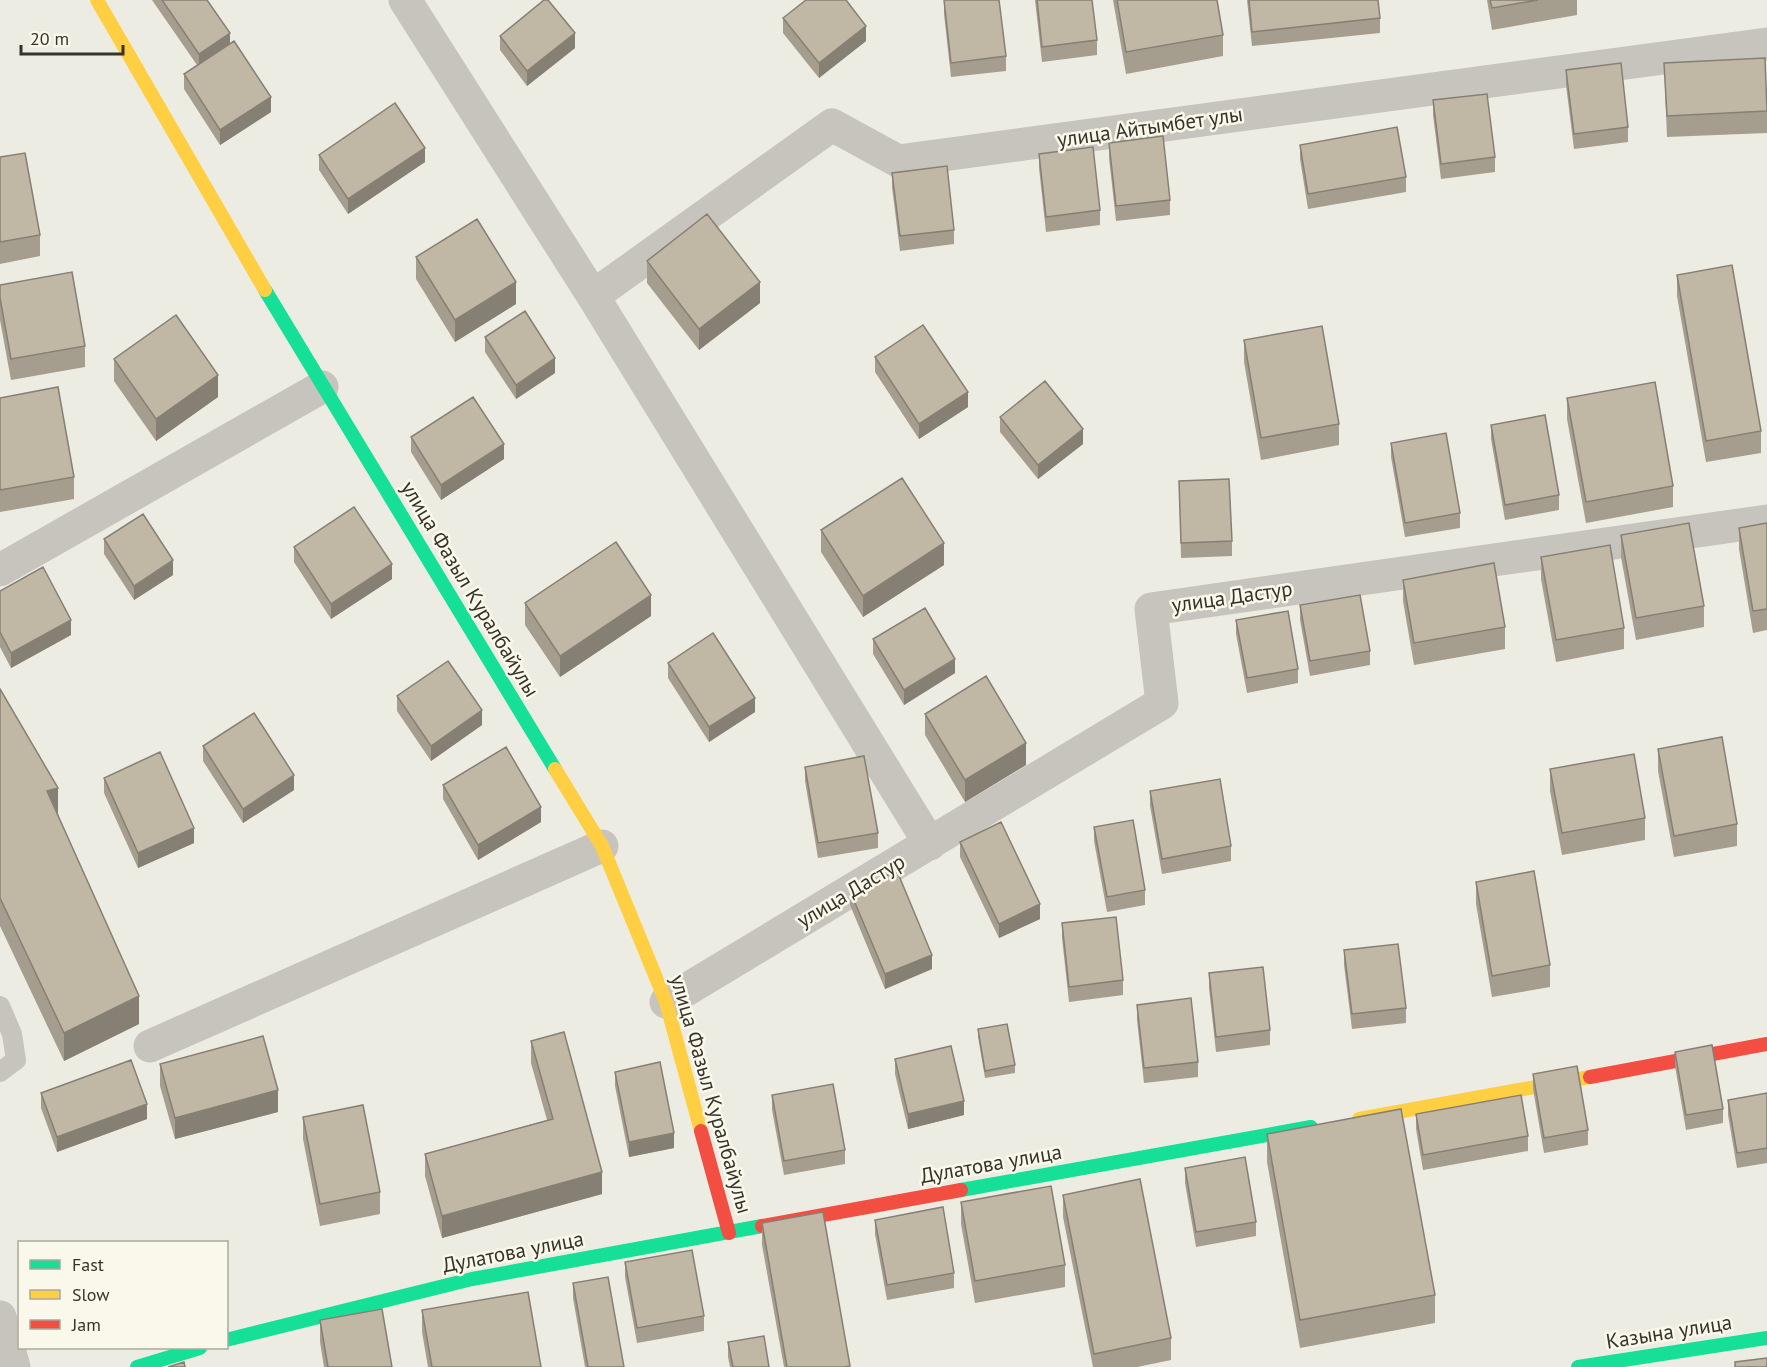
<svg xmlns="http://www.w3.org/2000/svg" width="1767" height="1367" font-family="'PT Sans',sans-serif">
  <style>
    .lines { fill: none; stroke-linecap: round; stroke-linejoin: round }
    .lane { stroke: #c6c4bc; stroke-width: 20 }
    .street { stroke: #c6c4bc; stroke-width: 33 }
    .fast { stroke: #16e098; stroke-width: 14 }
    .slow { stroke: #ffcf43; stroke-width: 14 }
    .jam { stroke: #f24e42; stroke-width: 14 }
    .wall { fill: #a59d8e }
    .shaded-wall { fill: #868074 }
    .building { fill: #c0b7a5; stroke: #868074; stroke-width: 1.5 }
    .labels { text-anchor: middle; stroke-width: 5; stroke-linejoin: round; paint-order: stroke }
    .street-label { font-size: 21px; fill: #37332a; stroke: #f9f8eb }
  </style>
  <rect width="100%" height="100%" fill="#edece3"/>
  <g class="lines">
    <path class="lane" d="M0,1006L12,1034L16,1060L0,1072"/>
    <path class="street" d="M405,0L593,296L930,844
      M593,296L832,125L898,161L1767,44
      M0,570L322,387
      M666,1002L1162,703L1151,609L1767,521
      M150,1046L602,846
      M0,1317L14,1367"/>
    <path class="fast" d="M265,290L555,769
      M961,1190L1311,1127
      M226,1340L472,1279L762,1226
      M137,1367L200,1348
      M1578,1367L1767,1338"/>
    <path class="slow" d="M97,0L265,290
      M555,769L602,846L666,1002L701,1131
      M1359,1119L1590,1077"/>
    <path class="jam" d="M1590,1077L1767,1044
      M701,1131L729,1233
      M762,1226L961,1190"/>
  </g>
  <path class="wall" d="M152,0H207L230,44L271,112L220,145L184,89V74L197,65Z
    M944,0L1006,56V71L951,77L944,14Z
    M1035,0H1092L1097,40V55L1042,62Z
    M1113,0H1217L1223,35V56L1126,74Z
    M1247,0H1378L1380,18V33L1252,46Z
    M1487,0H1577V15L1492,30Z
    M783,18L866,41L819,78L783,33Z
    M500,36L575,48L527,86L500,50Z
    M1664,63L1767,102V133L1667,137Z
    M1566,70L1628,127V142L1574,149L1566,85Z
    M1433,100L1495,157V172L1441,179L1433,115Z
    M1109,143L1170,200V215L1116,221L1109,158Z
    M1300,145L1406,177V192L1308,209L1300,159Z
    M1039,154L1100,210V225L1046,232L1039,168Z
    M319,155L425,162L348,214L319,170Z
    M0,157L40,235V256L0,264Z
    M892,173L954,230V244L900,251L892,187Z
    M416,257L516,304L455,342L416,279Z
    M647,261L760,303L699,350L647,283Z
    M1677,275L1761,431V453L1706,462L1677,296Z
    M0,285L85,346V367L11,380L0,320Z
    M485,337L555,373L516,399L485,352Z
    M1244,340L1339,424V445L1261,460L1244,362Z
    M875,357L968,407L919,439L875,372Z
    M114,359L218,397L156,441L114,381Z
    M0,398L74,477V499L0,512Z
    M1567,398L1673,486V507L1586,523L1567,419Z
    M1000,417L1083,444L1038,479L1000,432Z
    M1491,425L1559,495V510L1505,520L1491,439Z
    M411,437L504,459L441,500L411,452Z
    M1391,443L1460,513V528L1405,537L1391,457Z
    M1179,481L1232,541V556L1181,558Z
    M1767,523V630L1753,633L1739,549V528Z
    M821,530L944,565L863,617L821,552Z
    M1621,535L1704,606V627L1636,640L1621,557Z
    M104,539L173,575L134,600L104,554Z
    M294,547L392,579L331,619L294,562Z
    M1541,557L1624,628V649L1556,662L1541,579Z
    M1403,580L1505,627V649L1414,665L1403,601Z
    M0,591L71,635L11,668L0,647Z
    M525,603L651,616L560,677L525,625Z
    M1300,605L1370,651V665L1310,676L1300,620Z
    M1236,620L1298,669V683L1247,693L1236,634Z
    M873,639L955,673L904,705L873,654Z
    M668,663L755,712L709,742L668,678Z
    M0,689L58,814L139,1024L64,1061L0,926Z
    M397,696L482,725L431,761L397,711Z
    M925,714L1026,765L965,802L925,735Z
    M203,746L294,790L243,823L203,761Z
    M1658,749L1737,824V846L1674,857L1658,771Z
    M805,767L878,833V848L818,858L805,781Z
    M1550,769L1645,818V840L1562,855L1550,791Z
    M104,778L194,843L138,868L104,793Z
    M443,785L541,822L478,860L443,799Z
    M1150,791L1231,846V861L1162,874L1150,806Z
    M1094,827L1145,890V905L1107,912L1094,841Z
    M960,842L1040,919L999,938L960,857Z
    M1476,882L1550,965V987L1492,997L1476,904Z
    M850,891L932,969L885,989L850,905Z
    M1062,923L1123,980V995L1069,1002L1062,938Z
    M1344,950L1406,1008V1023L1352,1029L1344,965Z
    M1209,973L1270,1030V1045L1216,1052L1209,988Z
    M1137,1005L1198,1062V1077L1144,1083L1137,1020Z
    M978,1029L1015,1065V1073L985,1078L978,1037Z
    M531,1041L602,1194L442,1238L425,1176V1154L547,1120L531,1063Z
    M1675,1052L1723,1109V1123L1686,1130L1675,1066Z
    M895,1059L964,1115L908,1129L895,1074Z
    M160,1064L278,1112L175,1139L160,1086Z
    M615,1072L674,1148L629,1157L615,1086Z
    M1533,1074L1588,1130V1145L1544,1153L1533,1089Z
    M41,1093L147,1119L57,1152L41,1108Z
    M1767,1093V1163L1737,1168L1728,1115V1100Z
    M772,1095L845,1150V1164L784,1175L772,1110Z
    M1416,1114L1528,1136V1151L1423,1170L1416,1129Z
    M303,1117L380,1192V1214L320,1226L303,1139Z
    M1267,1134L1435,1295V1323L1300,1348L1267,1162Z
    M1185,1168L1256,1222V1236L1196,1247L1185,1183Z
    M1063,1195L1171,1338V1360L1137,1367H1093L1063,1217Z
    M961,1202L1065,1265V1287L975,1303L961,1224Z
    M823,1212L850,1367H784L762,1245V1223Z
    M875,1220L954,1273V1288L887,1300L875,1234Z
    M625,1262L704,1316V1331L637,1343L625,1277Z
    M573,1283L624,1367H585L573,1298Z
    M422,1310L541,1367H428L422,1332Z
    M320,1320L392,1367H324L320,1342Z
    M728,1342L769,1367H730L728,1357Z"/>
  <path class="shaded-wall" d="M866,26V41L819,78V63Z
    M230,33V48L199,69V54Z
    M575,33V48L527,86V71Z
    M271,97V112L220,145V130Z
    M425,148V162L348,214V199Z
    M516,282V304L455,342V320Z
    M760,282V303L699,350V329Z
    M555,358V373L516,399V385Z
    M218,375V397L156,441V419Z
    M968,392V407L919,439V424Z
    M1083,429V444L1038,479V465Z
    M504,444V459L441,500V485Z
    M944,543V565L863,617V596Z
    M173,560V575L134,600V586Z
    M392,564V579L331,619V604Z
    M651,595V616L560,677V656Z
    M71,620V635L11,668V653Z
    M955,659V673L904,705V690Z
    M755,698V712L709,742V727Z
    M482,710V725L431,761V746Z
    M1026,743V765L965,802V780Z
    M294,775V790L243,823V809Z
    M58,788V816L47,791Z
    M541,807V822L478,860V845Z
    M194,828V843L138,868V853Z
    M1040,904V919L999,938V924Z
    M932,955V969L885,989V974Z
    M139,996V1024L64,1061V1033Z
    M278,1090V1112L175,1139V1118Z
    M964,1101V1115L908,1129V1114Z
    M147,1104V1119L57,1152V1137Z
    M674,1133V1148L629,1157V1142Z
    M602,1172V1194L442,1238V1216Z"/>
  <path class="building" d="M162,0H207L230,33L199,54Z
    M544,0H548L575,33L527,71L500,36Z
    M806,0H846L866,26L819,63L783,18Z
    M944,0H999L1006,56L951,63Z
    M1037,0H1092L1097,40L1042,47Z
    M1117,0H1217L1223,35L1126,52Z
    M1249,0H1378L1380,18L1252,32Z
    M1490,0H1538L1492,8Z
    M234,41L271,97L220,130L184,74Z
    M1765,58L1767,111L1667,116L1664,63Z
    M1621,63L1628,127L1574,134L1566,70Z
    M1487,94L1495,157L1441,164L1433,100Z
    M395,103L425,148L348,199L319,155Z
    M1397,127L1406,177L1308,194L1300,145Z
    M1163,136L1170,200L1116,206L1109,143Z
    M1093,147L1100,210L1046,217L1039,154Z
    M25,153L40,235L0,242V157Z
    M947,166L954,230L900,236L892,173Z
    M707,214L760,282L699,329L647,261Z
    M477,219L516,282L455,320L416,257Z
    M1732,265L1761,431L1706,441L1677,275Z
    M72,272L85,346L11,359L0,298V285Z
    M525,311L555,358L516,385L485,337Z
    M176,315L218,375L156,419L114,359Z
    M923,325L968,392L919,424L875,357Z
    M1322,326L1339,424L1261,438L1244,340Z
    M1045,381L1083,429L1038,465L1000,417Z
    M1655,382L1673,486L1586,502L1567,398Z
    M58,387L74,477L0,490V398Z
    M473,397L504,444L441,485L411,437Z
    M1545,415L1559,495L1505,505L1491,425Z
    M1446,433L1460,513L1405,523L1391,443Z
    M902,478L944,543L863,596L821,530Z
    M1229,479L1232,541L1181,543L1179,481Z
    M354,507L392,564L331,604L294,547Z
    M143,514L173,560L134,586L104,539Z
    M1689,523L1704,606L1636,618L1621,535Z
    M1767,523V609L1753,611L1739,528Z
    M616,542L651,595L560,656L525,603Z
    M1610,545L1624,628L1556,640L1541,557Z
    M1494,563L1505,627L1414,643L1403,580Z
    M43,567L71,620L11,653L0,632V591Z
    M1360,595L1370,651L1310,661L1300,605Z
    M925,608L955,659L904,690L873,639Z
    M1288,611L1298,669L1247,678L1236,620Z
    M713,633L755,698L709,727L668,663Z
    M448,661L482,710L431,746L397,696Z
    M986,676L1026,743L965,780L925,714Z
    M0,689L58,788L47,791L139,996L64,1033L0,898Z
    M254,713L294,775L243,809L203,746Z
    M1722,737L1737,824L1674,836L1658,749Z
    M506,747L541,807L478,845L443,785Z
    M160,752L194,828L138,853L104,778Z
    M1634,754L1645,818L1562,833L1550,769Z
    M864,756L878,833L818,843L805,767Z
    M1220,779L1231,846L1162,859L1150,791Z
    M1133,820L1145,890L1107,897L1094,827Z
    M1001,822L1040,904L999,924L960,842Z
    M897,871L932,955L885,974L850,891Z
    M1534,871L1550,965L1492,976L1476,882Z
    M1116,917L1123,980L1069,987L1062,923Z
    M1398,944L1406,1008L1352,1014L1344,950Z
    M1263,967L1270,1030L1216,1037L1209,973Z
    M1191,998L1198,1062L1144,1068L1137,1005Z
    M1007,1024L1015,1065L985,1071L978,1029Z
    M564,1032L602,1172L442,1216L425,1154L553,1119L531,1041Z
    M263,1036L278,1090L175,1118L160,1064Z
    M1712,1045L1723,1109L1686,1115L1675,1052Z
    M951,1046L964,1101L908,1114L895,1059Z
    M131,1060L147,1104L57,1137L41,1093Z
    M660,1062L674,1133L629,1142L615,1072Z
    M1577,1066L1588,1130L1544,1138L1533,1074Z
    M833,1084L845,1150L784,1161L772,1095Z
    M1767,1093V1148L1737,1153L1728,1100Z
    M1521,1095L1528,1136L1423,1155L1416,1114Z
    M363,1105L380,1192L320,1204L303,1117Z
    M1401,1109L1435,1295L1300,1320L1267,1134Z
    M1245,1157L1256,1222L1196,1232L1185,1168Z
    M1140,1179L1171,1338L1094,1354L1063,1195Z
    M1051,1186L1065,1265L975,1281L961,1202Z
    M943,1207L954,1273L887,1285L875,1220Z
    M823,1212L850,1366L844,1367H787L762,1223Z
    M692,1250L704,1316L637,1328L625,1262Z
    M608,1277L624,1367H588L573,1283Z
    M528,1292L541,1367H432L422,1310Z
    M382,1309L392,1367H328L320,1320Z
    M764,1336L769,1367H733L728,1342Z
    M1767,1358V1367H1735V1362Z
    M184,1362L185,1367H168Z"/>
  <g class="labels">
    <g class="street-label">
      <text transform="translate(1150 127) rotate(-8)" y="7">улица Айтымбет улы</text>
      <text transform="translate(470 589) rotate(59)" y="7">улица Фазыл Куралбайулы</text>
      <text transform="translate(1232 597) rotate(-8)" y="7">улица Дастур</text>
      <text transform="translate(851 891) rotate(-31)" y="7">улица Дастур</text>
      <text transform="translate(711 1094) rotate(74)" y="7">улица Фазыл Куралбайулы</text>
      <text transform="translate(991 1164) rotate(-10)" y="7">Дулатова улица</text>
      <text transform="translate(513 1252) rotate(-11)" y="7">Дулатова улица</text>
      <text transform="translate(1669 1332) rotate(-9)" y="7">Казына улица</text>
    </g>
  </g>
  <rect x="18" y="1241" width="210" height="108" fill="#f9f8eb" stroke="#aba99e" stroke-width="1.5"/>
  <rect x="30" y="1260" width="30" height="9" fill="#16e098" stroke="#aba99e" stroke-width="1.5"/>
  <text x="72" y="1271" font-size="18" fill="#37332a">Fast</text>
  <rect x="30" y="1290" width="30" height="9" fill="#ffcf43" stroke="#aba99e" stroke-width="1.5"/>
  <text x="72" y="1301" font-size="18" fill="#37332a">Slow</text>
  <rect x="30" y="1320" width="30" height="9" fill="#f24e42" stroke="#aba99e" stroke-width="1.5"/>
  <text x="72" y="1331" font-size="18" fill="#37332a">Jam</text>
  <path d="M21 45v9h102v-9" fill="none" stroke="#37332a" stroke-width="3"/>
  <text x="30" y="45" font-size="18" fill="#37332a" stroke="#f9f8eb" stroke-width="4.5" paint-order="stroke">20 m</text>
</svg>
